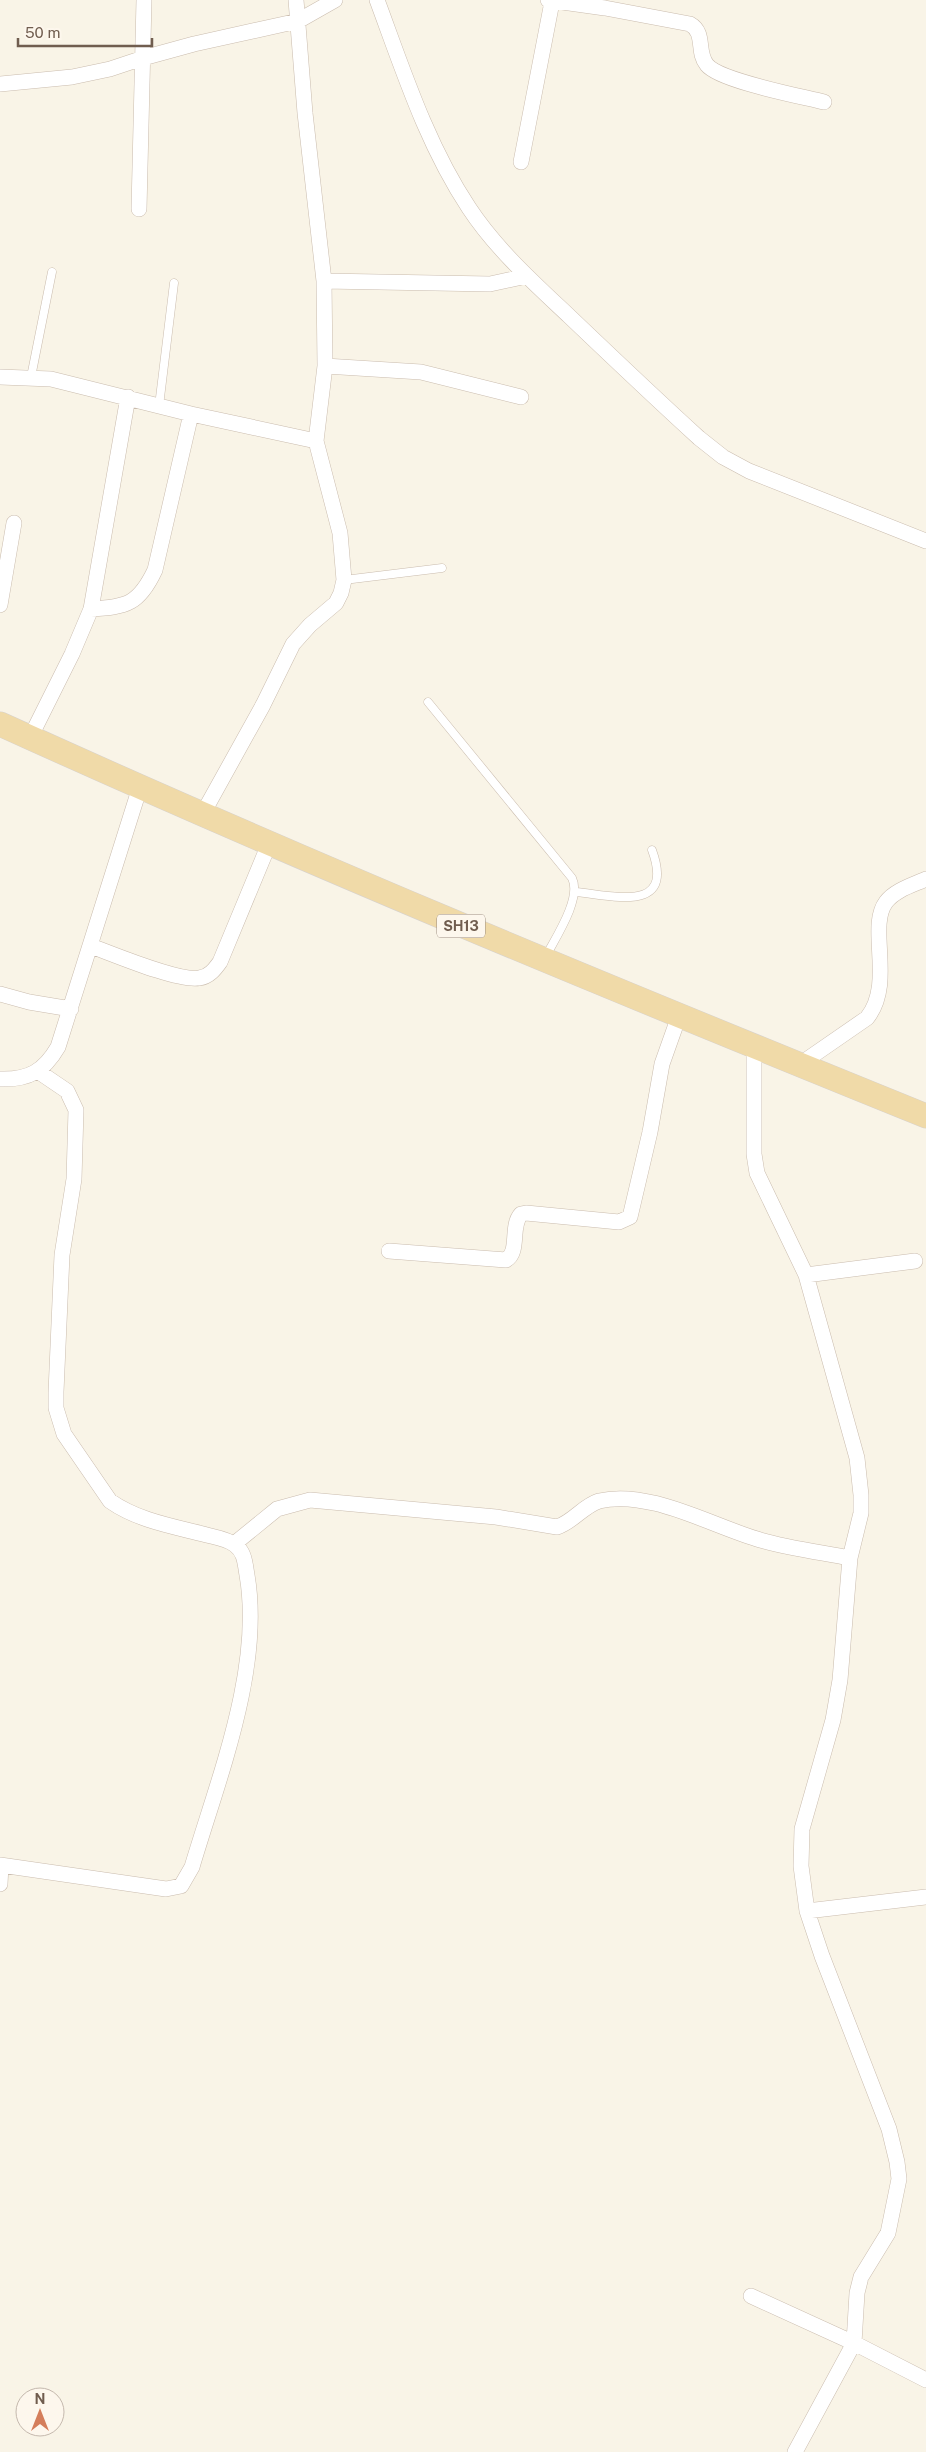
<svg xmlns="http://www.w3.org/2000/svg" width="926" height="2452" font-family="'Public Sans',sans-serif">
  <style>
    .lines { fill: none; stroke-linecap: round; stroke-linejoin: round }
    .service-casing { stroke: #cabcae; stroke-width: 9 }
    .minor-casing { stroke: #cabcae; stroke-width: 16 }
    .primary-casing { stroke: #d7d2ce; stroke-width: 25 }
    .service { stroke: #fff; stroke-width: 8 }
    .minor { stroke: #fff; stroke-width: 15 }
    .primary { stroke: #f0daa8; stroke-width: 24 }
    .labels { text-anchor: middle; stroke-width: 4; stroke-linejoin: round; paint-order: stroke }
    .shield { fill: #fdf7ed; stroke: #9a8b7e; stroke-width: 1 }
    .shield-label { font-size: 14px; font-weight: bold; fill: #705d4f }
  </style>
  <rect width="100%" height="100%" fill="#f9f4e7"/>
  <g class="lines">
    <g class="service-casing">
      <path id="service" d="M31,377L52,272
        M159,406L174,283
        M344,580L442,568
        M428,702L572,878C582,898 556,937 546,956
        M576,892C615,896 675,913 652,850"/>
    </g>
    <g class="minor-casing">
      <path id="minor" d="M377,0C403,70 427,145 469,208C496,249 534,283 569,316C612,357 655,398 699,438L723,457L749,471L926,541
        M548,0L605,8L690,24C706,33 696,52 707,65C720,81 800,96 824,102
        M0,84L72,77L110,69L143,58L194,44L298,21L335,0
        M521,162L552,2
        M139,209L144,0
        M324,281L490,284L527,276
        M325,366L421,372L521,397
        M0,377L51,379L191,414L316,441
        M0,605L14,523
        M91,609C127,607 139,604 155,570L191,414
        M30,738L72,654L91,609L128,397
        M202,815L263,705L293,644L310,625L336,603L341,593L344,580L340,533L316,441L325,366L324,281L305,113L296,0
        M91,946C113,954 179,982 199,978C209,977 215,969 220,962L269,844
        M0,994L29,1002L71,1009
        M754,1047V1154L757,1173L806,1275L857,1458L861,1495V1513L850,1558L840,1680L833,1720L802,1829L801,1866L807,1911L822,1956L889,2129L897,2162L899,2179L888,2233L861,2277L857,2293L854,2343L795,2452
        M799,1065L867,1018C895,983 867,927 886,902C895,890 913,885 926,879
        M0,1079C29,1080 44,1071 58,1047L140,787
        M389,1251L506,1260C520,1252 510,1226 521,1214L526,1213L619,1222L630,1217L650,1132L662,1064L679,1016
        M806,1275L915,1261
        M234,1544L277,1509L310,1500L496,1517L557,1527C573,1522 583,1506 599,1501C648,1489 710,1525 757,1539C787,1548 819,1552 850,1558
        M0,1865L166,1889L181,1886L192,1867C218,1779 263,1668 247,1575C245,1564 245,1552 235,1545C226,1538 213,1537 203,1534C171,1526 137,1520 110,1501L64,1434L56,1408V1392L62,1255L74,1179L76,1110L67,1091L39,1072
        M0,1884L1,1865
        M807,1911L926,1897
        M751,2296L854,2343L926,2380"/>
    </g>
    <g class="primary-casing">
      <path id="primary" d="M0,724C306,863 615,990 926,1116"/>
    </g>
    <use href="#service" class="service"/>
    <use href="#minor" class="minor"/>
    <use href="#primary" class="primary"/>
  </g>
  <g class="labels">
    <rect class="shield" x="437" y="914.5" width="48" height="23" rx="4"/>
    <g class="shield-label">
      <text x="461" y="931">SH13</text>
    </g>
  </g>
  <g transform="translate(40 2412)"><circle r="24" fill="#fdf7ed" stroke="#c5b9ae"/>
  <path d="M0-4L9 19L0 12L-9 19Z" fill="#d47e5b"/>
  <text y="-8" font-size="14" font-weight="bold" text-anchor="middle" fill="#705d4f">N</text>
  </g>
  <path d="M18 38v8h134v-8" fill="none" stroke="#705d4f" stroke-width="2.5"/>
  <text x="25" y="38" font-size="15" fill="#705d4f" stroke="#fdf7ed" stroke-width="4" paint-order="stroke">50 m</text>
</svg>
